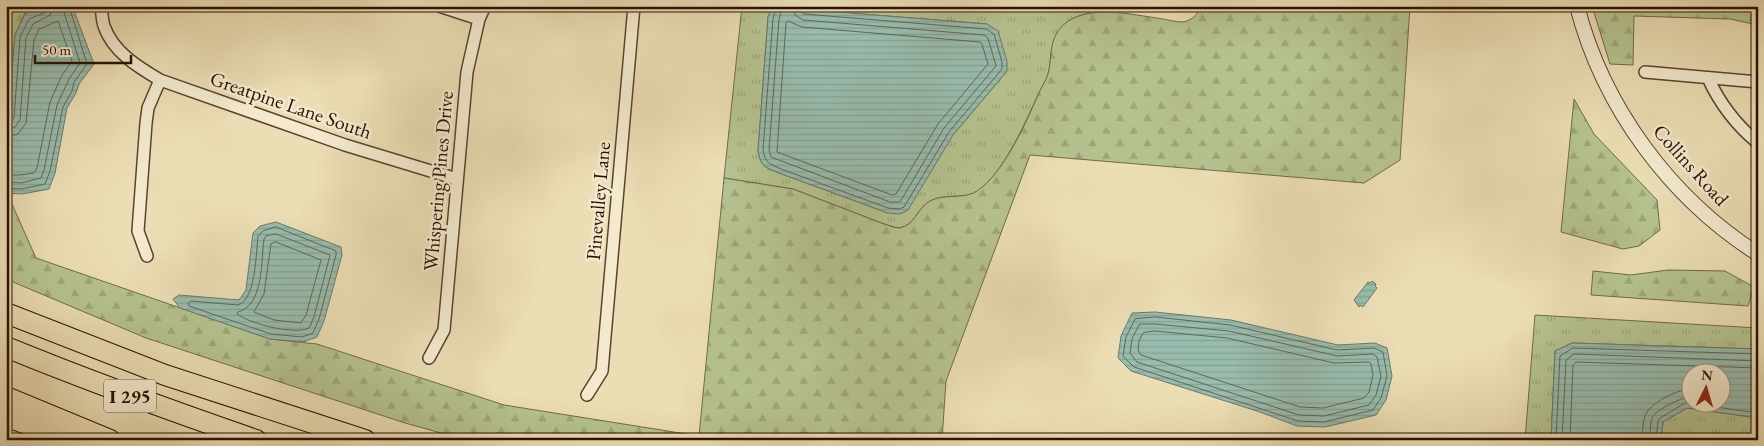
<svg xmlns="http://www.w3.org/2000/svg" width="1764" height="446" font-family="'EB Garamond',serif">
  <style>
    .grass { fill: url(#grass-tufts); stroke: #706a48; fill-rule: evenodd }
    .forest { fill: url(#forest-firs); stroke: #706a48 }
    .water { fill: url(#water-rules); stroke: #6c7868; fill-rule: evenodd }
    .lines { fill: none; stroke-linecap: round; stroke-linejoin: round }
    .shore { stroke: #616656; stroke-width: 1 }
    .minor-casing { stroke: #5a442d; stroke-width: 14 }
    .tertiary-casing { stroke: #5a442d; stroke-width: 16 }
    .motorway-casing { stroke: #2a1100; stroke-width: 22 }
    .minor { stroke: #f2e9ce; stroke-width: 11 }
    .tertiary { stroke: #f2e9ce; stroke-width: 14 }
    .motorway { stroke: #ebddb4; stroke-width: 20 }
    .labels { text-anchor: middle; stroke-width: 5; stroke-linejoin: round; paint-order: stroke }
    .shield { fill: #f2e9ce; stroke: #66523e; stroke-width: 1 }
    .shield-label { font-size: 19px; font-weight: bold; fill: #2a1100 }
    .street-label { font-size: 20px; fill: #2a1100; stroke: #f2e9ce }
  </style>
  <defs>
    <pattern id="grass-tufts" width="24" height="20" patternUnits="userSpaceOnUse" patternTransform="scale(1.25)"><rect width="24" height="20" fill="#b5c28f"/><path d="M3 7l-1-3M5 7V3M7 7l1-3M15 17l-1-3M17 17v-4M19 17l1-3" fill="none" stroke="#9ca67a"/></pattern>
    <pattern id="forest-firs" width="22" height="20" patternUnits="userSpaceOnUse" patternTransform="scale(1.25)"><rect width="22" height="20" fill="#b5c28f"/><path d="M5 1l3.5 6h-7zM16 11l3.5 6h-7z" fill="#9ca67a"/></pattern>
    <pattern id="water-rules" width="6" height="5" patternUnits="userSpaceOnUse" patternTransform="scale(1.25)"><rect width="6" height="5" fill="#98bcad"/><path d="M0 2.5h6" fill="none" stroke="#83a193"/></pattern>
  </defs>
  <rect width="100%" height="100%" fill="#ebddb4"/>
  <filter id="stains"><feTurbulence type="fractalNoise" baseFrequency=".004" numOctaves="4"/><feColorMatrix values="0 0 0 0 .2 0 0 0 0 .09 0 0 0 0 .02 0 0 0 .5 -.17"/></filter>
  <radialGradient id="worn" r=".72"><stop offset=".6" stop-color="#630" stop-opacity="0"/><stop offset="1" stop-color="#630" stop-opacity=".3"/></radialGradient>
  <path class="grass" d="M742,6H1025L1091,12C1079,16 1067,19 1059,30C1049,44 1052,59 1048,74C1046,81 1041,88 1038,95C1025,123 1003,173 978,191C964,200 944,193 930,201C917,208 915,226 899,228C895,228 888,225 884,224L793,189L724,178ZM775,7L987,24L1007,71L953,135L936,162L888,213L779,173C765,167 761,167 758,151L768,17Z
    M1535,315L1758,328V349L1572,343L1555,351L1551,440H1525Z
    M1687,408L1758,418V440H1661L1663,422Z"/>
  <path class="forest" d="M6,6H28L15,35L6,149Z
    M1201,6H1410L1400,160L1364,183L1030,155L946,381L942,440H466L405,423L146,338L6,279V178L7,193L36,258L270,339L317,344L504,405L699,436L724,178L793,189L884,224C888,225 894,228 899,228C915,226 917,208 930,201C944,193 964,200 977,191C1003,174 1026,123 1038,95C1041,88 1046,81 1048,74C1052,59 1049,44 1058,31C1079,1 1133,15 1163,19C1169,20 1176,22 1182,22C1191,21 1198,15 1201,6Z
    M1592,6H1758V25L1730,19L1634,16L1633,65L1610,64Z
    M1574,99L1594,134L1657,200L1660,230L1639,246L1623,249L1561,232Z
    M1668,270L1725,271L1754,287L1748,306L1591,295L1593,271L1631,275Z"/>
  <path class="water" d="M48,6L73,8L94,64L79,84L76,93L67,108L55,173L49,189L22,194L7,193L6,149L15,35L25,14Z
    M775,7L987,24L998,31L1007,61V71L953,135L908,210L900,214L888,213L779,173C765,167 761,167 758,151L768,17L771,8Z
    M276,222L341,247L342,255L324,321L317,337L303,342L270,339L180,308L173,299L179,295L239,300L246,290L253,233L260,226Z
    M1372,281L1376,284L1375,286L1377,288L1363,307L1360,305L1359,307L1354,300L1368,282L1370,283Z
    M1155,312L1231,320L1338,345L1375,343L1387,348L1392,376L1386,400L1376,415L1325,427L1297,426L1260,412L1131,371L1118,358L1121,336L1132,313Z
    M1572,343L1758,349V418L1687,408L1663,422L1661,440H1551L1555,351ZM1692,374H1722V404H1692Z"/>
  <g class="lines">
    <path class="shore" d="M777,6L773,18L763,150C765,163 770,164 781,169L888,208L899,209L904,207L949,132L1002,69V62L994,34L986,29L804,14L800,11L799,6
      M783,6L779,19L769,150L771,157L890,202H900L944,128L996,66L988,38L984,35L803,20L795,15L793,6
      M788,21L802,27L980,42L982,44L988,64L938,124L896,194L892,195L777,152L786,23Z
      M6,123L11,122L14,118L20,37L29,19L44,13L47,6
      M6,129L15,127L20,120L26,38L33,24L50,15L53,6
      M6,137L18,134L26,123L34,40L39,29L58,21L72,61L62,75L50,102L37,168L34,173L20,175H6
      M6,182L21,183L41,178L44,170L57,105L69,79L80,63L62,6
      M6,188L21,189L45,184L50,171L63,107L72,91L74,82L87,64L69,6
      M276,227L336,251V255L319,319L313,333L302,337L271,334L189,306L188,303L191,301L238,305C256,300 256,252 258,236L263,231Z
      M276,234L330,255L314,317L309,328C293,335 251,324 237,314L238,312C264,305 261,260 264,239L266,236Z
      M276,242L321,260L306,315L301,323L274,320L254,312L264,294L271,244Z
      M1155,317L1230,325L1337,350L1374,348L1383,352L1387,376L1381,398L1373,410L1324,422L1298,421L1134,367L1123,356L1126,337L1135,319Z
      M1140,324H1155L1229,331L1337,356L1373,354L1377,357L1381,376L1376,395L1369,405L1324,416L1299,415L1137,362L1130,353L1132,339Z
      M1155,331L1227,338L1334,363L1369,362L1371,364L1373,375L1369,392L1364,398L1323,408L1300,407L1141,355L1138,350L1139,341L1143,333Z
      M1695,404L1758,413
      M1556,440L1560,356L1573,348L1758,354
      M1562,440L1566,360L1574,354L1758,361
      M1570,440L1573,365L1576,362L1758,368
      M1642,440C1643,431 1642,420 1647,412C1653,402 1680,388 1692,389
      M1650,440C1650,433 1650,422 1653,416C1658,409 1683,396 1692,397
      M1656,440L1658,421L1660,418L1685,403H1692"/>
    <g class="minor-casing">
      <path id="minor" d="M101,6C102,12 102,20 104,26C113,52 138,67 160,80L345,145L457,179
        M439,6L479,19
        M1645,72L1758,82
        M1708,78C1720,104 1736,125 1758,143
        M147,256L138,231L146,123L148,108L160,80
        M429,358L444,330L467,72L479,19L485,6
        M587,395L602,371L634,6"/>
    </g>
    <g class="tertiary-casing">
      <path id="tertiary" d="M1577,6C1603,107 1670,198 1758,254"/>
    </g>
    <g class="motorway-casing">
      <path id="motorway" d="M6,313L165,375L365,440
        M6,347C89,381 172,411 256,440
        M6,397L110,440
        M6,416L39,429L78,440"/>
    </g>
    <use href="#minor" class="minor"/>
    <use href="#tertiary" class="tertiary"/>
    <use href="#motorway" class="motorway"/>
  </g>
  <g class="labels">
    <rect class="shield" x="104" y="379.5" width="52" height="33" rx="4"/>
    <g class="shield-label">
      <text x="130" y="403">I 295</text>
    </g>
    <g class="street-label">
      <text transform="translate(291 105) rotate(19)" y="7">Greatpine Lane South</text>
      <text transform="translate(1691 165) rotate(48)" y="7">Collins Road</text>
      <text transform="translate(438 181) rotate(-85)" y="7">Whispering Pines Drive</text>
      <text transform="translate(598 201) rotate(-85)" y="7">Pinevalley Lane</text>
    </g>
  </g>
  <rect width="1764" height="446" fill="none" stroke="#ebddb4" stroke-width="25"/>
  <rect x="8" y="8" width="1749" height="431" fill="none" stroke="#2a1100" stroke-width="2.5"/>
  <rect x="12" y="12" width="1739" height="421" fill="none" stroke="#2a1100"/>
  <g transform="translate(1706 388) rotate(5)"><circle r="24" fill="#f2e9ce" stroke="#a2937c"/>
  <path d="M0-4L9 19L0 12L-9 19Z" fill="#8f2418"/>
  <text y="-8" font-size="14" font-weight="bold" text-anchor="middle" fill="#2a1100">N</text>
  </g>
  <path d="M35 55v8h96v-8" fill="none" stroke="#2a1100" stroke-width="2.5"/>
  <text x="42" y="55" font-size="15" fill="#2a1100" stroke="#f2e9ce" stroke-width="4" paint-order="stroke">50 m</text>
  <rect width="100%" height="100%" filter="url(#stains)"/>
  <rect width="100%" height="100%" fill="url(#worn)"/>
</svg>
